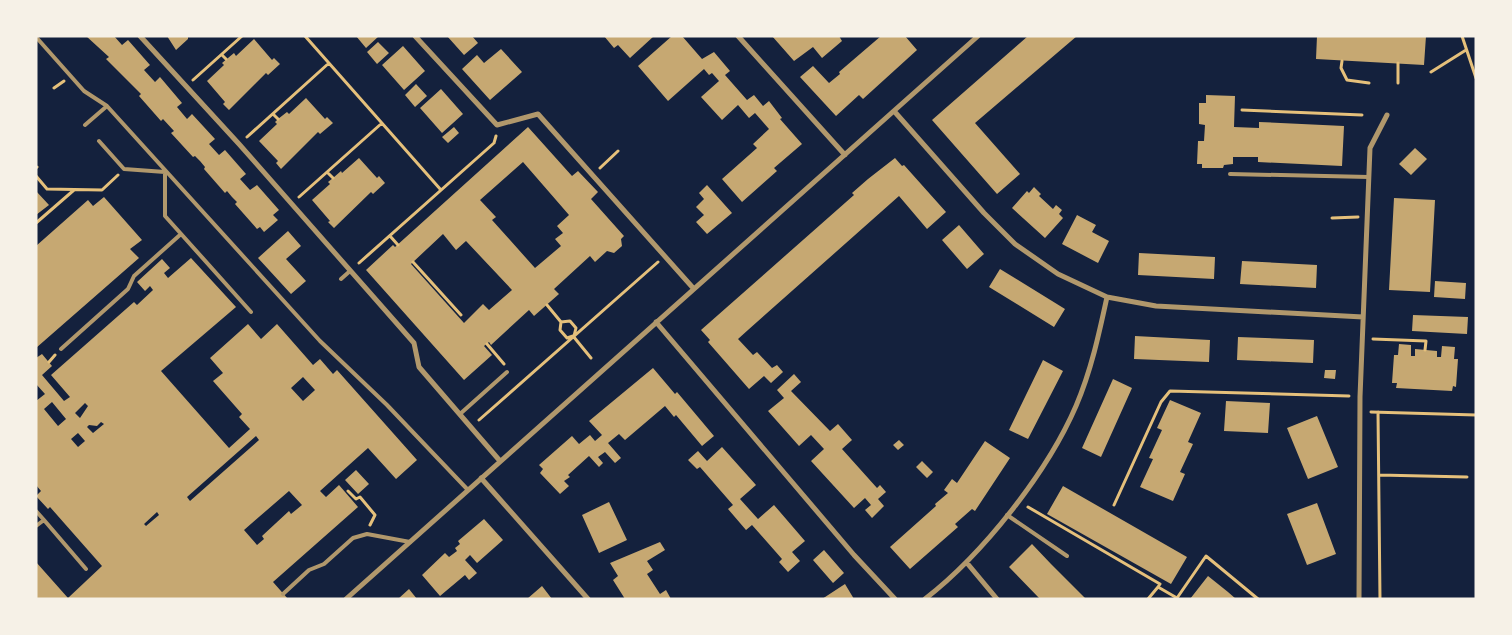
<svg xmlns="http://www.w3.org/2000/svg" width="1512" height="635" font-family="Roboto,sans-serif">
  <style>
    .building { fill: #c6a872; fill-rule: evenodd }
    .lines { fill: none; stroke-linecap: round; stroke-linejoin: round }
    .path { stroke: #e5c07b; stroke-width: 3 }
    .service { stroke: #b1986c; stroke-width: 4 }
    .minor { stroke: #b1986c; stroke-width: 5 }
  </style>
  <rect width="100%" height="100%" fill="#14213d"/>
  <path class="building" d="M86,36H114L122,45L128,40L150,65L144,70L155,82L160,77L182,103L177,107L187,119L192,114L215,139L209,144L219,155L225,150L246,174L240,179L250,190L257,185L279,210L273,215L278,220L264,232L260,227L257,229L235,204L237,202L232,197L227,191L225,193L204,169L205,167L200,161L195,156L193,157L171,133L174,131L163,119L161,121L139,96L141,94L106,59L109,57Z
    M167,36H188V39L176,50Z
    M356,36H379L366,48Z
    M447,36H472L478,43L464,55Z
    M604,36H654L630,58L618,45L614,48Z
    M672,36H682L702,59L714,52L730,71L725,75L747,100L754,95L763,106L769,101L782,118L780,119L802,144L774,168L777,171L742,202L722,179L757,148L753,144L769,129L755,113L749,118L738,105L722,120L701,97L719,81L712,73L709,75L704,69L668,101L638,66Z
    M772,36H839L842,41L822,58L813,47L794,61Z
    M881,36H905L917,50L863,99L859,95L836,116L800,77L813,66L829,83L840,74L839,72Z
    M1028,36H1077L975,123L1020,174L997,194L932,120Z
    M1317,36H1426L1424,65L1316,59Z
    M254,39L272,60L274,58L280,64L268,75L266,73L229,110L223,104L225,102L207,81L224,65L222,63L234,53L236,56Z
    M378,42L389,53L377,64L367,52Z
    M403,46L425,71L404,90L382,65Z
    M501,49L522,72L490,100L462,69L477,55L484,63Z
    M416,84L427,96L415,107L405,95Z
    M441,89L463,114L442,133L420,108Z
    M1206,95L1235,96L1234,127L1259,128V122L1344,126L1342,166L1258,162V157H1233V164L1224,165L1223,168H1202V164H1197L1198,141H1204L1205,125L1199,124V103H1206Z
    M306,98L325,119L327,117L333,123L320,134L318,132L281,169L276,163L278,161L259,141L277,124L275,122L278,119L287,112L289,114Z
    M454,127L459,133L448,143L442,137Z
    M528,127L572,176L578,171L598,192L591,199L624,236L621,239L622,246L614,253L607,251L595,262L590,256L554,289L559,294L534,316L529,310L491,345L489,342L484,346L492,355L464,380L366,270L393,245L395,247ZM523,162L569,215L557,226L563,233L555,239L561,246L535,268L492,220L496,217L480,200ZM443,234L456,250L466,241L512,290L489,310L483,304L464,323L411,264Z
    M1415,148L1427,159L1411,175L1399,164Z
    M359,158L377,178L379,176L385,183L373,194L371,192L334,228L328,222L330,221L312,200L330,184L328,182L333,178L341,171L342,173Z
    M895,158L902,166L904,165L946,212L927,229L899,196L748,330L738,339L753,355L757,352L772,368L777,365L783,372L771,383L764,376L749,389L708,342L710,340L701,330L854,195L852,193L868,179Z
    M707,185L732,213L707,234L696,222L704,215L696,207L704,199L699,193Z
    M1034,187L1041,194L1039,196L1053,209L1056,205L1062,210L1059,214L1063,218L1045,238L1012,208L1027,191L1029,193Z
    M36,191L49,205L36,215Z
    M104,197L142,240L130,249L139,258L36,348V246L88,200L93,206Z
    M1394,198L1435,200L1430,292L1389,290Z
    M1077,215L1096,225L1092,232L1109,241L1098,263L1062,244Z
    M959,225L984,254L967,269L942,240Z
    M288,231L301,246L286,259L306,281L291,294L258,258Z
    M1139,253L1215,257L1214,279L1138,275Z
    M191,258L236,307L161,371L229,448L250,429L239,417L242,414L213,381L223,373L210,358L248,324L261,339L277,324L313,365L320,359L333,374L337,370L417,460L396,479L368,448L320,491L326,497L339,485L358,507L273,582L288,599H36V562L68,598L102,566L50,507L48,509L36,496L41,491L36,485V401L45,394L36,384V358L42,354L52,366L42,375L64,401L70,397L51,375L134,302L137,305L153,290L150,286L145,291L137,282L162,259L170,268L164,273L168,278ZM303,377L315,390L303,401L291,388ZM52,402L66,419L58,426L44,409ZM85,403L88,406L80,418L75,413ZM101,422L104,424L93,433L87,427L89,425L97,426ZM78,433L85,441L78,447L71,439ZM256,436L259,440L190,501L187,497ZM289,491L302,505L291,514L289,511L262,536L264,539L257,545L244,530ZM157,512L159,515L146,526L144,524Z
    M1242,261L1317,265L1316,288L1240,284Z
    M1000,269L1065,309L1054,327L989,287Z
    M1435,281L1466,283L1465,299L1434,297Z
    M1413,315L1468,317L1467,334L1412,331Z
    M1135,336L1210,340L1209,362L1134,359Z
    M1238,337L1314,340L1313,363L1237,360Z
    M1399,344L1411,345V356H1415V349L1437,351V357H1441L1442,346L1455,347L1454,359H1458L1456,387L1453,386L1452,391L1396,388L1397,383H1392L1394,355H1398Z
    M1043,360L1063,371L1028,439L1009,430Z
    M653,368L675,394L677,392L714,436L702,446L676,415L674,417L665,406L625,440L619,434L608,443L621,458L615,463L605,452L598,457L603,463L599,467L589,456L568,475L570,477L564,481L569,486L560,494L540,473L543,469L539,465L572,436L579,444L590,435L595,441L602,435L589,421Z
    M1325,370H1336L1335,379L1324,378Z
    M794,374L801,382L791,391L830,431L838,424L852,440L842,449L877,488L880,485L886,492L878,499L884,506L872,518L865,510L871,505L865,498L854,508L811,461L824,449L811,435L799,446L768,411L784,398L777,390Z
    M1113,379L1132,388L1101,457L1082,448Z
    M1170,400L1201,413L1188,442L1193,444L1180,472L1185,474L1173,501L1140,487L1153,459L1149,458L1162,430L1157,428Z
    M1226,401L1270,403L1268,433L1224,431Z
    M1317,416L1338,467L1308,479L1287,428Z
    M899,440L904,445L898,450L893,445Z
    M985,441L1010,458L975,511L972,509L955,524L958,527L910,569L890,547L936,506L935,504L948,493L944,490L952,479L957,483Z
    M722,447L756,485L740,499L758,519L774,505L805,541L792,552L800,561L788,572L779,562L782,559L752,525L746,530L728,509L733,505L700,467L697,469L688,460L698,451L707,461Z
    M922,461L933,472L927,478L916,467Z
    M356,470L369,484L358,494L345,480Z
    M1063,486L1187,557L1171,584L1047,514Z
    M609,502L627,540L599,553L582,515Z
    M1317,503L1336,554L1307,565L1287,514Z
    M484,519L503,540L477,563L470,555L465,560L477,573L469,580L465,575L440,596L422,575L445,553L449,557L457,551L455,548L460,544L458,541Z
    M660,542L665,550L647,561L653,570L647,574L660,594L666,590L671,599H625L613,580L618,576L610,563Z
    M1032,544L1051,564L1086,599H1040L1009,567Z
    M824,550L844,573L833,583L813,560Z
    M1208,576L1228,592L1236,599H1190Z
    M845,584L854,599H822Z
    M542,586L552,599H527Z
    M409,589L417,599H398Z"/>
  <g class="lines">
    <path class="path" d="M305,36L441,190
      M1462,36L1476,78
      M222,55L226,59
      M1342,61L1341,68L1347,80L1369,83
      M1431,72L1466,50
      M193,80L242,36
      M1398,83V63
      M54,88L64,81
      M1242,110L1362,115
      M273,114L278,119
      M247,137L329,63
      M36,168L37,167
      M600,168L618,151
      M327,172L333,178
      M36,176L47,189L102,190L118,175
      M299,197L382,123
      M1332,218L1358,217
      M36,223L74,190
      M390,236L398,245
      M413,262L461,315
      M359,263L494,143L496,136
      M547,305L561,322L560,330L567,338L573,336L591,358
      M561,322L570,321L576,328L574,336
      M1373,339L1426,341L1425,350
      M487,344L504,364
      M49,362L55,355
      M1371,412L1476,415
      M1378,412L1380,599
      M479,420L658,262
      M1379,475L1467,477
      M348,491L356,499L360,497L375,515L370,525
      M1114,505L1161,402L1170,391L1349,396
      M1028,507L1160,584L1158,587
      M1148,599L1158,587L1177,598L1206,556L1258,599"/>
    <path class="service" d="M36,37L84,91L107,106L320,341L387,405L468,490
      M85,125L107,106
      M99,141L124,169L165,172V216L251,312
      M1230,174L1369,177
      M341,279L350,271
      M61,349L128,289L134,276L181,234
      M460,414L507,372
      M36,511L44,520L36,526
      M1007,515L1067,556
      M44,520L86,569
      M283,594L309,570L324,564L353,538L367,534L410,542"/>
    <path class="minor" d="M140,36L239,144L414,343L419,367L500,461
      M415,36L497,125L538,114L694,289
      M738,36L845,155
      M894,111L984,213L1015,244L1058,274L1107,297L1156,306L1363,317
      M656,322L854,555L895,599
      M481,478L588,599
      M967,563L997,599
      M346,599L978,36
      M925,599C983,554 1047,473 1076,406C1091,371 1099,334 1107,297
      M1359,599L1360,397L1370,148L1387,115"/>
  </g>
  <rect width="1512" height="635" fill="none" stroke="#f6f1e7" stroke-width="75"/>
</svg>
